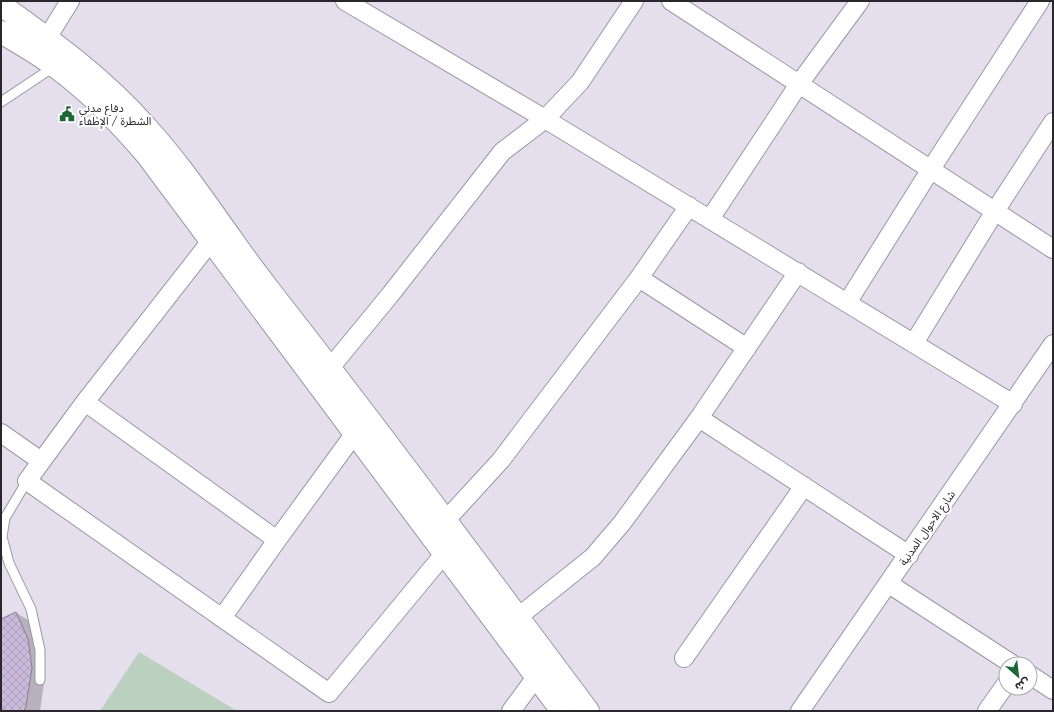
<svg xmlns="http://www.w3.org/2000/svg" width="1054" height="712" font-family="Quicksand,'Noto Sans Arabic',sans-serif">
  <style>
    .grass { fill: #bcd0c0 }
    .shadow { fill: #0003 }
    .building { fill: url(#building-cross-hatch); stroke: #86808e }
    .lines { fill: none; stroke-linecap: round; stroke-linejoin: round }
    .service-casing { stroke: #9d96a4; stroke-width: 11 }
    .minor-casing { stroke: #9d96a4; stroke-width: 20 }
    .tertiary-casing { stroke: #9d96a4; stroke-width: 24 }
    .service { stroke: #fff; stroke-width: 9 }
    .minor { stroke: #fff; stroke-width: 18 }
    .tertiary { stroke: #fff; stroke-width: 22 }
    .labels { text-anchor: middle; stroke-width: 4; stroke-linejoin: round; paint-order: stroke }
    .poi-label { font-size: 11px; fill: #29262c; stroke: #fff; text-anchor: start }
    .street-label { font-size: 11px; fill: #29262c; stroke: #fff }
  </style>
  <defs>
    <pattern id="building-cross-hatch" width="8" height="8" patternUnits="userSpaceOnUse"><rect width="8" height="8" fill="#c9b9db"/><path d="M0 0l8 8M0 8l8-8" fill="none" stroke="#ad9fbc"/></pattern>
  </defs>
  <rect width="100%" height="100%" fill="#e5deed"/>
  <path class="grass" d="M139,652L237,711H100Z"/>
  <path class="shadow" d="M16,613L30,621L42,648L45,676L40,711H1V620Z"/>
  <path class="building" d="M16,612L28,639L32,668L26,706L24,711H1V619Z"/>
  <g class="lines">
    <g class="service-casing">
      <path id="service" d="M1,102L55,66
        M27,481L5,518L2,537L9,563L31,609L40,650V680"/>
    </g>
    <g class="minor-casing">
      <path id="minor" d="M345,1L545,119L1013,404
        M671,1L1053,249
        M47,38L70,1
        M710,219L799,84L860,1
        M211,241L85,402L27,481L329,693L444,554
        M639,278L747,348
        M847,303L931,169L1040,1
        M914,343L995,211L1053,122
        M330,368L390,295L502,152L545,119L580,82L634,1
        M85,402L277,540
        M699,418L909,555
        M1,433L41,461
        M446,520L501,460L639,278L689,206
        M889,584L1012,664
        M518,617L593,557L622,523L699,418L798,272
        M222,618L277,540L355,433
        M684,658L804,486
        M1030,675L1053,690
        M511,711L536,677
        M800,711L1053,344
        M987,711L1006,684"/>
    </g>
    <g class="tertiary-casing">
      <path id="tertiary" d="M1,5C53,42 104,79 146,127C179,163 205,202 233,241C248,263 264,283 280,304C385,438 486,575 588,711
        M1,32C19,43 39,54 56,67C90,92 119,122 147,155L562,711"/>
    </g>
    <use href="#service" class="service"/>
    <use href="#minor" class="minor"/>
    <use href="#tertiary" class="tertiary"/>
  </g>
  <defs>
    <g id="civic-bare" transform="scale(1.2)"><path d="M-.6-6.5H3V-4.5H.6V-3L4-1V1h2V6H-6V1h2V-1L-.6-3ZM-1.2 2.5V6h2.4V2.5Z" fill="#1b6735" stroke="#fff" stroke-width="2.5" paint-order="stroke"/></g>
  </defs>
  <g fill-rule="evenodd">
    <use href="#civic-bare" x="67" y="114"/>
  </g>
  <g class="labels">
    <g class="poi-label">
      <text x="79" y="112">دفاع مدني<tspan x="79" dy="13">الشطرة / الإطفاء</tspan></text>
    </g>
    <g class="street-label">
      <text transform="translate(927 528) rotate(-55)" y="4">شارع الاحوال المدنية</text>
    </g>
  </g>
  <rect width="1054" height="712" fill="none" stroke="#29262c" stroke-width="4"/>
  <g transform="translate(1018 676) rotate(152)"><circle r="19" fill="#ffffff" stroke="#a9a8ab"/>
  <path d="M0-3L7 15L0 10L-7 15Z" fill="#1b6735"/>
  <text y="-6" font-size="11" font-weight="bold" text-anchor="middle" fill="#29262c">ش</text>
  </g>
</svg>
